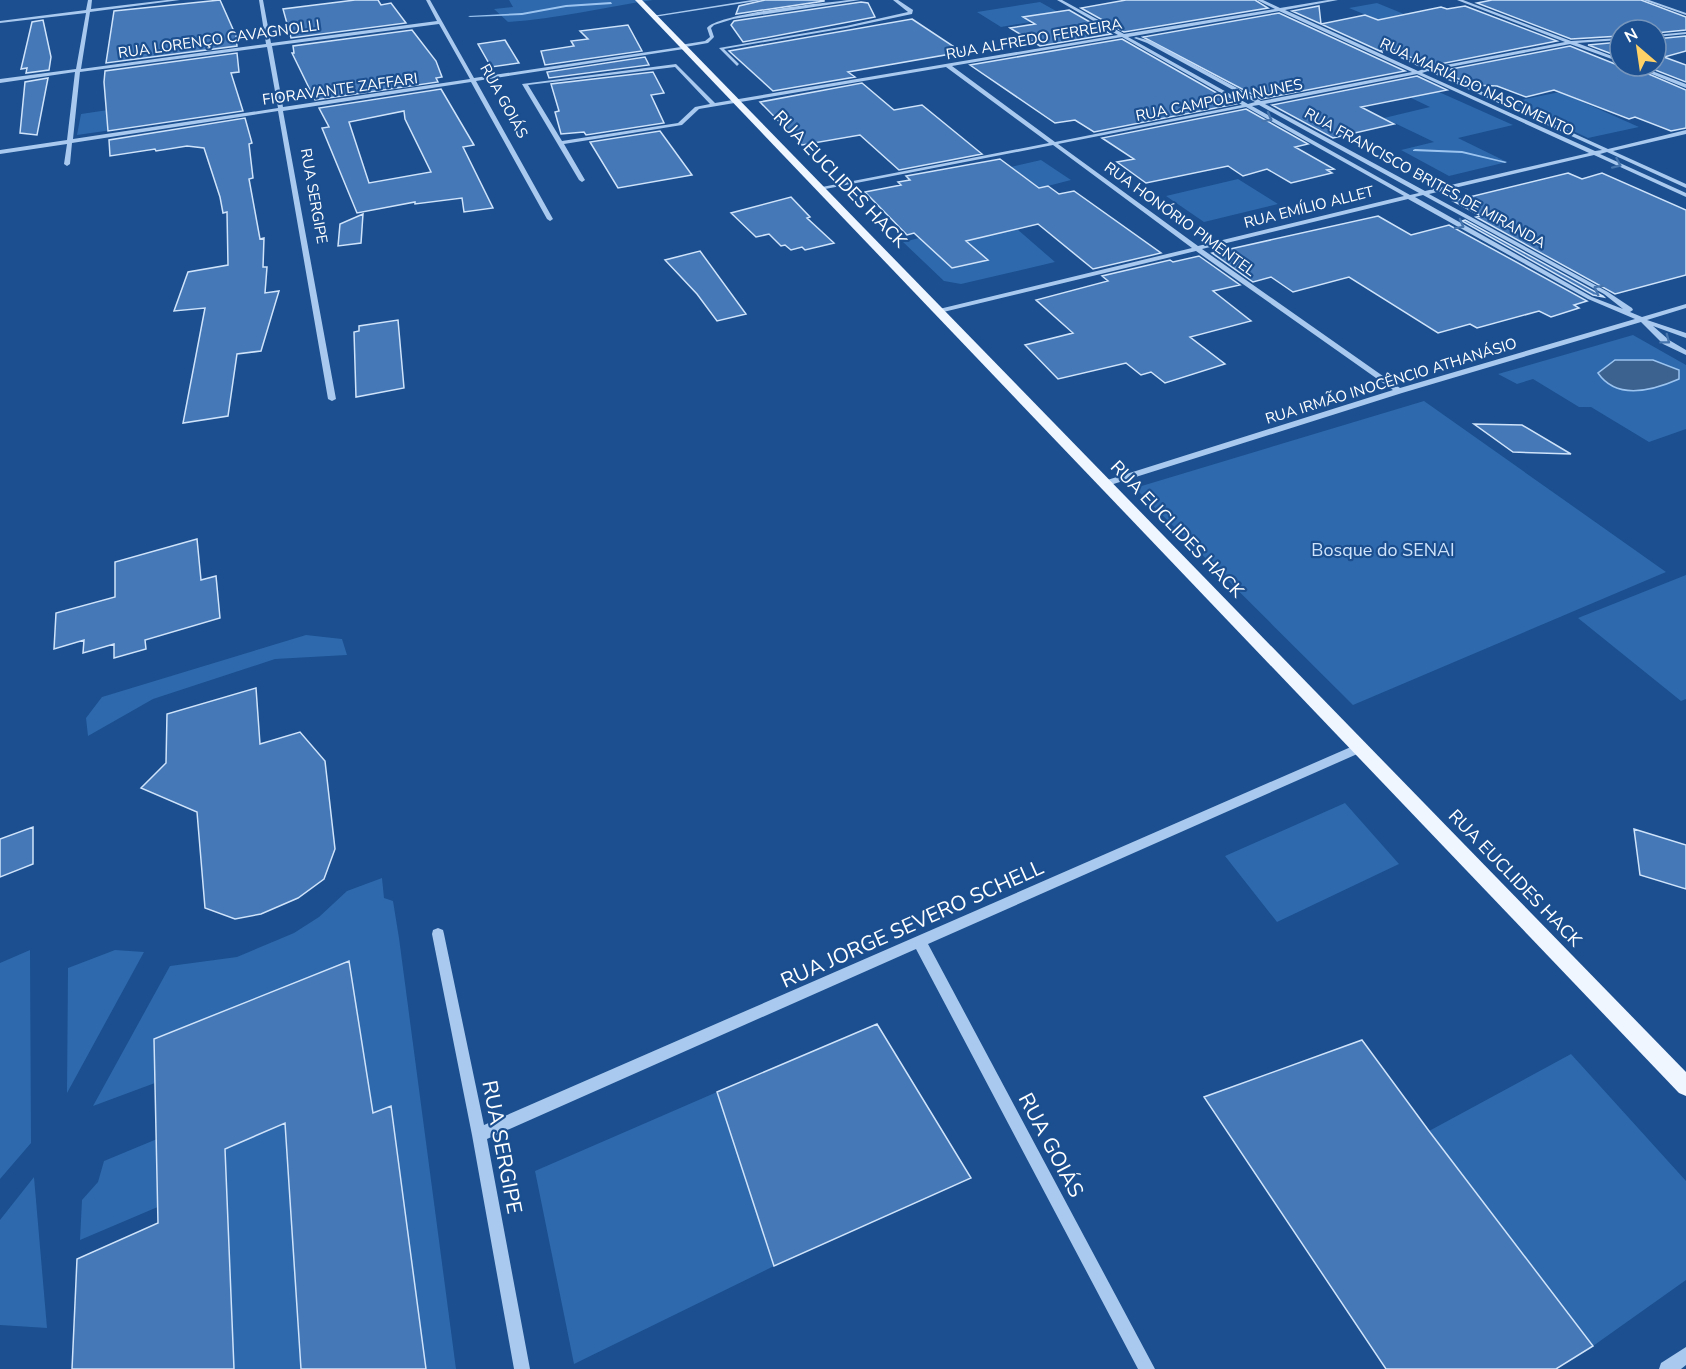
<svg xmlns="http://www.w3.org/2000/svg" width="1686" height="1369" font-family="'Nunito Sans',sans-serif">
  <style>
    .green { fill: #2e69ad }
    .water { fill: #3c6290; stroke: #9cc4f0; stroke-width: 1.5 }
    .lines { fill: none; stroke-linecap: round; stroke-linejoin: round }
    .stream { fill: #9cc4f0; fill-rule: evenodd }
    .building { fill: #4478b7; stroke: #cfe3fa; stroke-width: 1.5; fill-rule: evenodd }
    .minor { fill: #a9c9ee; fill-rule: evenodd }
    .major { fill: #f0f6ff; fill-rule: evenodd }
    .oneway { stroke: #4674ac }
    .labels { text-anchor: middle; stroke-width: 4.5; stroke-linejoin: round; paint-order: stroke }
    .far-street-label { font-size: 15px; fill: #fff; stroke: #1b4f8f }
    .street-label { font-size: 18px; fill: #fff; stroke: #1b4f8f }
    .park-label { font-size: 18px; fill: #cfe3fa; stroke: #1b4f8f }
    .near-street-label { font-size: 21px; fill: #fff; stroke: #1b4f8f }
  </style>
  <rect width="100%" height="100%" fill="#1b4f8f"/>
  <path class="green" d="M509,0H653C605,7 557,19 508,22L494,9L513,7Z
    M1040,2L1065,16L1001,27L977,12Z
    M1377,3L1421,21L1393,26L1349,8Z
    M1412,80L1513,125L1458,138L1507,162L1449,176L1401,150L1434,142L1384,118L1430,107L1384,85Z
    M1560,92L1639,127L1588,138L1511,102Z
    M155,103L154,124L77,135L81,114Z
    M1041,160L1071,180L1040,188L1011,167Z
    M1238,179L1278,204L1204,222L1166,196Z
    M1017,229L1055,262L961,284L944,281L903,242L919,238L952,268L988,260L966,241Z
    M1633,335L1686,365V429L1649,442L1591,407H1579L1533,379L1517,384L1498,374Z
    M1424,401L1666,572L1353,705L1135,488Z
    M1686,575V699L1681,701L1578,618Z
    M306,635L342,639L347,655L275,659L153,699L88,736L86,718L102,697Z
    M1345,803L1399,864L1277,922L1225,856Z
    M382,878L384,898L393,901L399,938L456,1369H426L391,1106L287,1149L302,1369H234L226,1178L80,1240L82,1200L98,1182L104,1161L157,1139L158,1178L369,1086L349,962L155,1038V1083L93,1106L170,966L237,957L294,933L319,917L347,891Z
    M30,950L31,1143L0,1179V963Z
    M115,950L144,952L67,1093L68,968Z
    M1571,1054L1686,1181V1280L1593,1346L1429,1131Z
    M717,1092L774,1266L574,1364L535,1171Z
    M34,1177L47,1328L0,1325V1220Z"/>
  <path class="water" d="M1615,360H1653L1679,370V379C1654,390 1617,401 1598,373Z"/>
  <g class="lines">
    <path class="stream" d="M611,2L612,4L566,7L522,15L470,17L468,16L522,13L566,5Z
      M1415,149L1462,151L1507,162L1505,163L1462,153L1413,151V150Z"/>
  </g>
  <path class="building" d="M220,0L236,36L237,46L106,63L114,11Z
    M355,0H378L381,5L391,3L406,23L291,38L283,9Z
    M765,0H824V1L736,14L739,6Z
    M1126,0H1255L1268,8L1124,32L1081,8Z
    M1492,0H1641L1686,17V30L1656,33V30H1620V36L1571,39L1477,3Z
    M861,2L868,3L875,17L743,42L731,25L734,21Z
    M1319,6L1321,24L1292,11Z
    M1465,6L1557,41L1430,66L1388,47L1381,49L1382,52L1321,24L1365,15L1378,20L1441,7L1447,9Z
    M1069,10L1111,34L1040,46L1010,28L1035,24L1023,17Z
    M1279,13L1405,71L1261,99L1143,37Z
    M912,19L962,52L848,72L855,77L773,91L729,51Z
    M43,20L51,57L49,70L26,73L27,68L21,69L32,22Z
    M628,25L642,51L545,65L541,51L574,46L571,41L588,39L580,31Z
    M412,30L436,61L442,77L436,78L438,82L315,100L292,53H294L293,46Z
    M1686,36V51L1664,57L1686,65V82L1645,66H1656V39Z
    M1122,39L1236,104L1094,132L1075,120L1055,123L970,65Z
    M505,40L519,63L491,67L478,44Z
    M1620,42V57L1588,45Z
    M1570,46L1620,66H1630L1686,90V128L1671,131L1635,117L1629,119L1554,90L1526,97L1497,86L1472,85L1441,71Z
    M237,53L239,72L231,73L243,111L108,131L104,82L105,71Z
    M645,57L649,65L549,78L547,72Z
    M653,72L664,93L651,95L664,123L586,135L584,132L561,134L555,112L559,111L551,84Z
    M1417,76L1447,90L1361,107L1394,124L1333,138L1272,105Z
    M48,78L37,135L20,133L25,82Z
    M862,83L894,110L922,105L982,154L899,170L860,135L802,145L760,102Z
    M441,89L474,145L463,147L493,208L464,212L462,198L415,204V202L357,213L322,128L329,127L319,108ZM404,111L405,119L431,172L369,183L349,122Z
    M1246,109L1308,144L1295,147L1334,169L1327,170L1332,173L1291,183L1267,169L1243,176L1228,166L1146,183L1117,162L1134,159L1102,138Z
    M245,118L252,143L249,144L253,178L249,179L260,239L264,238L263,267H267L265,293L279,291L261,351L237,354L228,416L183,423L205,308L174,311L188,272L228,265L227,212L223,213L220,197L204,148L187,146L156,151L155,149L110,156L109,140Z
    M660,131L692,175L618,188L590,142Z
    M1000,159L1039,188L1048,186L1059,194L1074,191L1161,253L1093,269L1038,224L966,241L988,260L952,268L914,233L907,235L865,192L901,185L898,182L910,180L906,176Z
    M1568,173L1582,179L1602,173L1686,210V275L1615,294L1476,217L1481,216L1453,201Z
    M791,197L810,217L807,218L834,243L805,250L802,247L791,250L785,245L781,246L769,234L756,237L731,213Z
    M363,214L361,243L338,246L340,224Z
    M1378,216L1411,235L1449,225L1587,301L1574,305L1579,308L1551,317L1539,311L1477,328L1470,324L1438,333L1349,277L1293,292L1271,277L1253,282L1212,253Z
    M1465,220L1603,296L1604,297L1593,295L1462,221Z
    M700,251L746,314L717,321L697,294L665,260Z
    M1199,256L1240,285L1213,291L1251,321L1190,337L1225,364L1165,383L1151,372L1141,375L1126,363L1058,379L1025,345L1073,333L1036,300L1108,281L1102,276L1170,260L1173,262Z
    M398,320L404,388L356,397L354,332L359,331V326Z
    M1474,424L1522,425L1571,454L1513,452Z
    M197,539L201,580L216,576L220,618L145,640L146,649L114,658V644L83,653L84,640L54,649L56,613L115,597V562Z
    M256,688L260,744L300,732L325,761L335,849L324,879L298,898L261,914L235,919L205,908L197,812L141,788L166,763L167,714Z
    M33,827V864L0,877V839Z
    M1634,829L1686,845V889L1640,875Z
    M349,961L373,1113L391,1106L426,1369H301L285,1123L225,1149L234,1369H72L77,1259L158,1223L154,1039Z
    M877,1024L971,1178L774,1266L717,1092Z
    M1362,1040L1429,1131L1593,1346L1556,1369H1386L1204,1097Z"/>
  <g class="lines">
    <path class="minor" d="M88,0H92L91,9L167,0H180L90,12L81,69L266,44L259,0H263L271,43L437,21L426,0H430L474,78L681,47L680,45L705,41L710,37L707,28C718,13 825,3 849,0H860L733,19L714,25L711,28L714,37L708,43L685,47L686,48L684,49L476,81L553,219L550,221L547,219L471,82L283,111L336,399L332,401L328,399L278,111L72,143L70,164L67,166L64,164L67,144L0,154V150L67,140L75,72L0,83V79L76,69L86,13L0,23V21L86,10ZM439,24L470,79L283,107L272,46ZM267,47L278,108L73,139L80,72Z
      M752,0H763L654,17L652,16Z
      M893,0H898L913,10L912,14L846,28L724,49L739,64L737,66L719,48L846,26L908,12Z
      M1057,0H1062L1124,34L1275,9L1257,0H1263L1280,8L1328,0H1338L1285,10L1418,71L1424,69L1383,50L1387,49L1430,68L1565,42L1457,0H1463L1571,41L1620,38V40L1577,43L1620,59V62L1570,44L1434,70L1608,149L1686,130V134L1613,151L1686,184V188L1607,152L1600,154L1686,193V197L1594,155L1429,194L1608,292L1632,308L1633,310L1630,312L1642,317L1686,304V308L1647,320L1686,333V338L1653,326L1669,340L1686,350V355L1663,344L1641,322L1402,393L1104,487L1101,486V482L1393,390L1196,251L935,314V310L1192,248L1053,145L820,190L819,189L822,187L1049,143L946,67L699,109L682,125L564,144L585,180L582,182L579,180L522,84L676,64L715,103L1118,35ZM1279,11L1412,72L1261,101L1151,41L1136,37L1134,38L1147,43L1255,102L1248,104L1128,37ZM1122,37L1242,105L1055,142L952,66ZM675,67L710,104L695,107L678,123L562,141L528,85ZM1428,71L1602,150L1595,151L1422,73ZM1417,74L1589,153L1425,191L1265,104ZM1259,105L1419,193L1410,195L1252,106ZM1246,107L1404,196L1198,246L1058,144ZM1423,195L1604,294L1623,309L1592,297L1415,197ZM1408,199L1588,299L1635,319L1400,388L1202,249Z
      M1643,0H1649L1686,13V15Z
      M1686,32V34L1656,37V35Z
      M1632,66H1639L1686,84V88Z
      M1360,743L1364,745L1366,748L1364,751L928,944L1155,1369H1138L916,949L487,1139L530,1369H514L472,1135L432,934L433,930L438,928L443,930L444,934L484,1125Z
      M1686,1347V1365L1681,1369H1659L1661,1363Z"/>
    <path class="major" d="M635,0H642L1686,1072V1096L1679,1093Z"/>
  </g>
  <defs><path id="oneway-chevron" d="M-2-3.5L2.5 0L-2 3.5" fill="none" stroke-width="1.6" stroke-linecap="round" stroke-linejoin="round" transform="scale(1.5)"/></defs>
  <g class="oneway">
    <use href="#oneway-chevron" transform="translate(1268 118) rotate(29)"/>
    <use href="#oneway-chevron" transform="translate(1617 164) rotate(24)"/>
    <use href="#oneway-chevron" transform="translate(1460 225) rotate(29)"/>
    <use href="#oneway-chevron" transform="translate(1598 289) rotate(-151)"/>
    <use href="#oneway-chevron" transform="translate(1666 340) rotate(37)"/>
  </g>
  <g class="labels">
    <g class="far-street-label">
      <text transform="translate(219 39) rotate(-8)" y="5">RUA LORENÇO CAVAGNOLLI</text>
      <text transform="translate(1034 39) rotate(-10)" y="5">RUA ALFREDO FERREIRA</text>
      <text transform="translate(1477 87) rotate(25)" y="5">RUA MARIA DO NASCIMENTO</text>
      <text transform="translate(340 89) rotate(-8)" y="5">FIORAVANTE ZAFFARI</text>
      <text transform="translate(1219 100) rotate(-11)" y="5">RUA CAMPOLIM NUNES</text>
      <text transform="translate(504 101) rotate(61)" y="5">RUA GOIÁS</text>
      <text transform="translate(1425 178) rotate(29)" y="5">RUA FRANCISCO BRITES DE MIRANDA</text>
      <text transform="translate(314 196) rotate(80)" y="5">RUA SERGIPE</text>
      <text transform="translate(1309 207) rotate(-14)" y="5">RUA EMÍLIO ALLET</text>
      <text transform="translate(1180 219) rotate(36)" y="5">RUA HONÓRIO PIMENTEL</text>
      <text transform="translate(1391 381) rotate(-17)" y="5">RUA IRMÃO INOCÊNCIO ATHANÁSIO</text>
    </g>
    <g class="street-label">
      <text transform="translate(840 179) rotate(46)" y="6">RUA EUCLIDES HACK</text>
      <text transform="translate(1177 529) rotate(46)" y="6">RUA EUCLIDES HACK</text>
      <text transform="translate(1515 878) rotate(46)" y="6">RUA EUCLIDES HACK</text>
    </g>
    <g class="park-label">
      <text x="1383" y="556">Bosque do SENAI</text>
    </g>
    <g class="near-street-label">
      <text transform="translate(912 924) rotate(-24)" y="7">RUA JORGE SEVERO SCHELL</text>
      <text transform="translate(1051 1145) rotate(62)" y="7">RUA GOIÁS</text>
      <text transform="translate(502 1147) rotate(79)" y="7">RUA SERGIPE</text>
    </g>
  </g>
  <g transform="translate(1638 48) rotate(331)"><circle r="28" fill="#1b4f8f" stroke="#7695bc" stroke-width="1.5"/>
  <path d="M0-4.5L10 22L0 15L-10 22Z" fill="#ffd166"/>
  <text y="-9" font-size="16" font-weight="bold" text-anchor="middle" fill="#ffffff">N</text>
  </g>
</svg>
